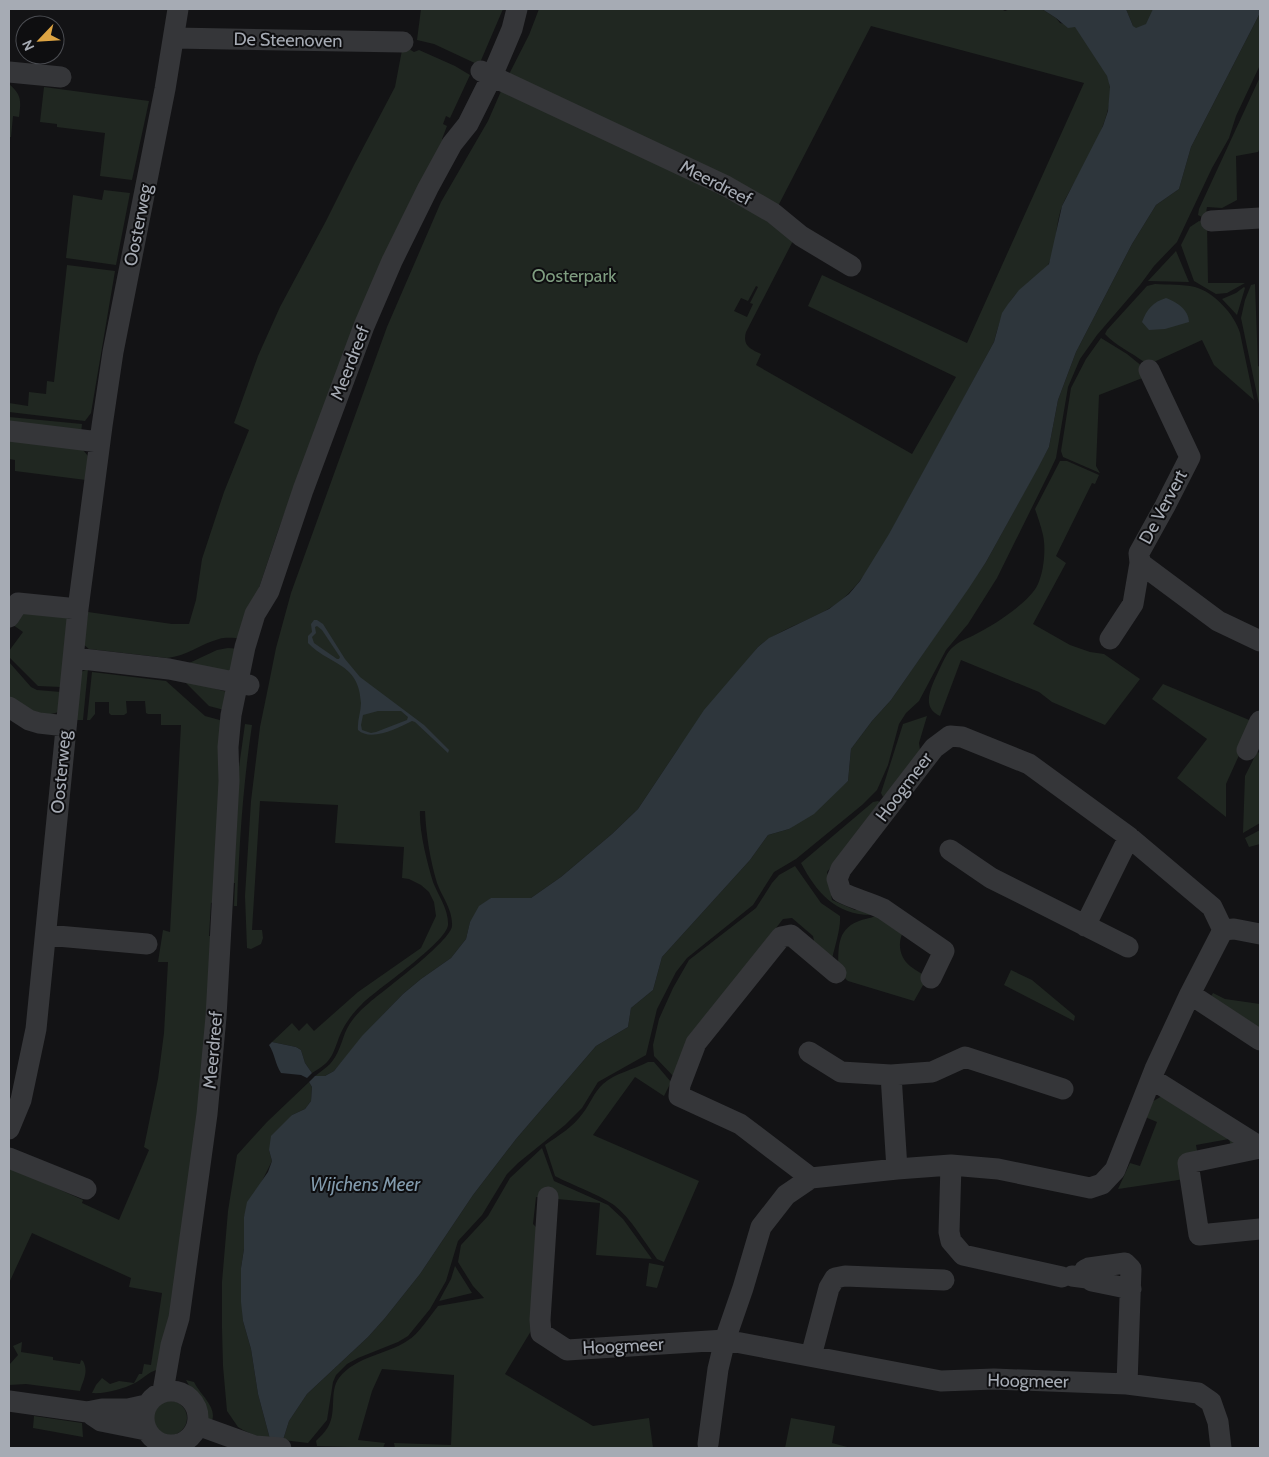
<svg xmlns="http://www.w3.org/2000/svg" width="1269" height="1457" font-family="Cabin,sans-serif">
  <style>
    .green { fill: #202721; fill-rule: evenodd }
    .water { fill: #2e363c; fill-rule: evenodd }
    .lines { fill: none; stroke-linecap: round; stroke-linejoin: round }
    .minor { stroke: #353639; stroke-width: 21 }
    .labels { text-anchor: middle; stroke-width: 4; stroke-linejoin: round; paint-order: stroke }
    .street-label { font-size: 18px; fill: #a6abb4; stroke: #0e0e10 }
    .park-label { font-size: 18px; fill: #7f9d80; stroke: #0e0e10 }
    .water-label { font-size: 19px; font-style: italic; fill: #8199ab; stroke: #0e0e10 }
  </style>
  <rect width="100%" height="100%" fill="#131315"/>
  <path class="green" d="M421,9H503L479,65L434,44L417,40Z
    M539,9H1001L1005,11L1010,9H1042L1056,18L1060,23L1075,26C1085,41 1102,61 1108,78C1120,114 1079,171 1063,204C1055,222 1057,247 1049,263C1046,271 1028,282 1021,289C1004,305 1000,320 994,342C966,394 937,447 908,500C891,531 875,567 849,593C824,619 785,624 758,647L678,749L638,809L612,834L561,877L531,898H491L470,922L466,939L451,958L421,979L403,994L377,1021L334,1071L325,1076H315C320,1072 326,1068 330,1064C338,1055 341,1044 345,1033C350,1021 359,1011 369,1003C383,991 451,941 452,926C453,910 442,897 437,883C430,860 426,834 425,811H420C419,831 427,862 433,882C438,895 449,910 448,925C446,943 377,989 362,1004C353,1013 345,1023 340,1035C332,1055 333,1061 312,1073L305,1063L301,1050L296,1047L272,1042L292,1023L299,1031L307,1023L314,1031L358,992L421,948L436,916L434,902L429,892L421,885L409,879L402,878L404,847L335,843L338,805L260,801L252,930H262L263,938L261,944L251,949L247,948L245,896L251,801L260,727L268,688L276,648L291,593L387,327L441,202L488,121L505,82L529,35ZM871,26L1084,83L967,343L822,275L808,306L956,377L912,454L756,365L761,354C751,349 742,346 746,332L795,237L776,210ZM756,286L758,287L750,303L753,304L747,317L734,311L741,298L748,301Z
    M1126,9H1154L1147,24L1136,30L1133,26Z
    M1260,13V65L1236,116L1229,138L1212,168L1177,242L1154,266L1140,285L1097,335L1080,359L1068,387L1056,458L1049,473L997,578L968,624L946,650L919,701L906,713L899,724L888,765L877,790L862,805L796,859L774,872L753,905L687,958L676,972L657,1009L646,1055L598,1082L582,1108L565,1125L518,1163L507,1174L482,1215L458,1241L446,1281L430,1309L408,1336L398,1342L358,1358L347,1364L336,1375L333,1382L327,1420L308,1443L283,1440L289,1421L307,1394L368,1337L385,1318L420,1274L473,1195L516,1139L596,1046L628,1027L631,1008L653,990L662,957L750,860L768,835L789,829L848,781L851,749L872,721L891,700L986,562L1049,447L1058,400L1076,352L1132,244L1156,205L1179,189L1191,147Z
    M409,49L414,52L419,50L455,66L470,75L450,118L446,116L443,124L447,126L442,139L443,140L352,330L278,531L242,639C235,638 226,637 219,639C200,644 187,656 167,658L89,649L83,644L88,612L172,624H189L196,600L202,559L224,492L249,430L234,423L258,356L280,307L326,221L354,165L395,87L402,50Z
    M1260,77V148L1258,152L1236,156L1237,200L1222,208L1207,207L1206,213L1202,217L1198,215L1199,209Z
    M9,84C22,95 21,101 19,117L13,116L11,137H9Z
    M44,87L149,101L132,180L100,176L105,133L57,127V124L40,122Z
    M104,190L130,193L116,265L66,258L73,195L102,200Z
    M1199,221L1207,223L1208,283H1245L1227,293L1216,294L1194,281L1181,245L1190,227Z
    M1176,251L1189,282L1148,281Z
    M67,265L115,271L91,413L85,421L9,412V403L28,406L29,392L46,394L47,381L54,382Z
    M1155,284C1168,285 1182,284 1195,287C1214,292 1235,315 1240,333L1254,400L1214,365L1202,340L1145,366L1144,362C1131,352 1116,346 1105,334L1107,330L1147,286Z
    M1255,284L1258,366L1260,367V409L1241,318L1245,300L1251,285Z
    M1244,287L1245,288L1237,315L1222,299L1236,293Z
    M1101,338L1127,354L1143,367L1145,377L1099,395L1096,466L1100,473L1063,457L1061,451L1071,388L1086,359Z
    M9,417L82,424L81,434L9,425Z
    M9,438L83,450L88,456L86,480L15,471V460L9,459Z
    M1060,461H1067L1099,475L1095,484L1092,483L1056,556L1066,563L1033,624L1070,645L1090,652L1104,654L1140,679L1105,725L1052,702L1039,692L961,660L940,716C919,707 933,684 939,670C943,662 947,652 953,647C959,641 969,638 976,634C994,625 1030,602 1038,584C1044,571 1046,548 1043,535C1041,526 1038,518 1035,509Z
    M18,610L69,613L61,687L38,686L9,657V651L23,632L9,622Z
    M228,648L241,649L230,672L185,665L217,650Z
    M9,662L31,687L37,690L61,692L58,712C42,719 23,706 9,700Z
    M88,669L83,720H73L81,672Z
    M92,672L166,681L205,716L227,722L216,902L211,903L209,936H214L204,1074L163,1369C149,1370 146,1377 135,1383C123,1389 106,1394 92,1393L96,1385L102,1378L110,1384L119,1381L134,1383L139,1374H142L144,1364L151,1365L162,1293L129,1287L131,1278L32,1233L9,1283V1167L83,1200L82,1203L119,1220L149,1150L144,1147L158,1079L164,1033L168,962H158L163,930L170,932L181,725H161V714H148L146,713L145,701H126L127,713L124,715H111L109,713V702H95V714L90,720H87Z
    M182,679L227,692L228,711L209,706Z
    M1163,684L1254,722L1226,784V817L1177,778L1207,739L1152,699Z
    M927,716L919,743L921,757L883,797L881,793L903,724Z
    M245,724L252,725C243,785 239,846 237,906H234L235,883H230L239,767Z
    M1257,752L1260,753V823L1243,833L1245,776Z
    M878,801L884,805L827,872L832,900L855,910L864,906L871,915C836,915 816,892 801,863L873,802Z
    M1260,830V844L1249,847L1245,838Z
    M795,866L821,903L840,916C841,928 835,946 832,959L815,946L813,936L792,918L783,919L719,1002L675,1078L654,1056L653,1045L659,1019L673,988L689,960L756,908L772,883L779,875Z
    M882,912L904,930C897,942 899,957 910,966C916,971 922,973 927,978L914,1001L848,981L838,972C839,950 835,930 859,921C869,917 873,919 882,912Z
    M1011,970L1032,980L1075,1016L1074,1021L1004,985Z
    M1213,993L1225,999L1260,1004V1033L1210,998Z
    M648,1062H654L671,1082L664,1096L635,1077L593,1135L699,1181L664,1262L657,1259C644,1242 632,1219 614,1205C596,1193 574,1186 555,1176L545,1145C558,1136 573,1127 583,1113C590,1104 594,1092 603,1084C615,1073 633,1070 648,1062Z
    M309,1082L312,1087L311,1101L305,1109L292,1115L269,1150L272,1161L244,1217V1249L241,1268L243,1321L251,1349L258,1394L270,1439L258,1437L243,1430L238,1427L227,1411L223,1366L222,1328V1282L228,1211L237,1155L267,1122Z
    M1162,1096L1246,1148L1232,1150L1229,1139L1196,1145L1198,1156L1185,1179L1118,1189L1130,1163L1140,1166L1157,1122L1145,1117L1150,1103Z
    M542,1148L554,1181L608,1205L623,1219L652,1259L596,1255L600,1203L536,1197L533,1224L541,1232L531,1331L505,1374L593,1426L649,1418L653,1448H395L394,1443L451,1445L454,1375L382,1369L372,1391L358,1440L385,1443L383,1448L317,1446L316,1441C320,1437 325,1432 328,1427C337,1412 329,1391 339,1378C356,1356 386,1355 407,1341C419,1334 429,1317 438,1306L484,1298L473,1286L458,1262L461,1245L488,1216L510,1178Z
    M649,1263L664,1266L657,1288L646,1286Z
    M455,1266L472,1293L439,1301L451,1279Z
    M22,1342L21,1352L53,1357V1360L80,1364L81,1360L83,1361C89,1372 83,1380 80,1391L26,1384L9,1385V1365L18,1355L13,1346Z
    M186,1380L194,1382C200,1395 219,1408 211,1423C203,1417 204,1409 200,1402C195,1394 190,1388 186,1380Z
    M153 1418a17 17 0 1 1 34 0a17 17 0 1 1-34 0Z
    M34,1416L82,1423L83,1437L33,1428Z
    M791,1418L835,1426L832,1443L851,1448H785Z"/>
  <path class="water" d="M1042,9H1126L1133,26L1136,28L1146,24L1153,9H1260V13L1191,147L1179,189L1156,205L1132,244L1076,352L1058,400L1049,447L1038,468L986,562L969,588L891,700L872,721L851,749L848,781L814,814L789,829L768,835L750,860L662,957L653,990L631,1008L628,1027L596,1046L516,1139L473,1195L420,1274L385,1318L368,1337L307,1394L289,1421L283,1440L270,1439L258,1394L251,1349L243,1321L241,1302V1268L244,1249V1217L247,1202L268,1172L272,1161L269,1150L271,1136L292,1115L305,1109L311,1101L312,1087L309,1082L315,1076H325L334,1071L362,1036L403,994L421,979L451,958L466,939L470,922L479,906L491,898H531L561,877L612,834L638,809L704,710L758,647L769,638L829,609L849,594L860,581L889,534L994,342L1002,313L1008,304L1019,290L1049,264L1062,206L1103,126L1108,111L1110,87L1107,76L1075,27L1068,28L1056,18Z
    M1166,298C1177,302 1189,310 1189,322L1165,329L1149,330L1142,322C1147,309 1153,302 1166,298Z
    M314,620H317L323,624L345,659L360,677L424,725L449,750L448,753L415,722L412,721C398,728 371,742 358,730C357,721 361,712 361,703C359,662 330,666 308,643V636L312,632L311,624ZM317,626L322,630L340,657L339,659H337L314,643L312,637L316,633L315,627ZM378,711H401L408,717L407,720L376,732L371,733L362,730L361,725L363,715Z
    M272,1042L296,1047L301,1050L305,1063L312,1073L307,1078L301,1075L281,1073C275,1064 275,1054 269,1045Z"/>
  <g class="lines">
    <path class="minor" d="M174,38L403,42
      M481,71L726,186L773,213L801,236L851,266
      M9,72L61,77
      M1211,221L1260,218
      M1149,370L1190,457L1165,506L1139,553L1140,563L1218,621L1260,641
      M9,431L99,442
      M9,617L18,603L78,609
      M1110,639L1133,604L1140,563
      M74,658L169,669L249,685
      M9,707L29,720L39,723L66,726
      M1247,750L1260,721
      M950,850L991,878L1128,947
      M1085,926L1129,837
      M1223,930L1234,929L1260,934
      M46,935L147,944
      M931,978L944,951L883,909C869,902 854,899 841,892L837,879L841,869L934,748L950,736L962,737L1029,764L1129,837L1212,907L1223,930
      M1190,994L1260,1040
      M809,1052L841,1072L891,1075L932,1072L965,1057L1063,1089
      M891,1075L897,1169
      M1152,1079L1260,1147
      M9,1129L21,1100L36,1029L78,609L102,426L113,352L165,89L178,9
      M1260,1148L1188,1163L1199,1235L1260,1229
      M9,1158L86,1189
      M951,1165L949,1232L951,1241L963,1255L1062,1277
      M811,1178L740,1124L679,1096L680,1085L696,1043L781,937L791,935L836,973
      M548,1197L540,1320L541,1333L567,1350L725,1340L941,1381L994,1379L1127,1384L1198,1393L1211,1402L1218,1422L1221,1448
      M1072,1276L1087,1278L1085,1270L1089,1268L1125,1263L1131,1269L1127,1384
      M1087,1278L1092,1281L1131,1289
      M811,1356L829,1288L835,1278L845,1276L944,1280
      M144 1418a27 27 0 1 1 54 0a27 27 0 1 1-54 0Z
      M163,1391L171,1345L179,1318L207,1114L216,1017L229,781L228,747L231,715L245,647L255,614L269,591L303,490L364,326L392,261L428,188L452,144L468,124L492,76L512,29L517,9
      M9,1401L87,1412L102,1409H128L146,1405
      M92,1415L101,1421L146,1430
      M197,1425L255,1446L281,1448
      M708,1444L718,1369L725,1340L743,1288L761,1227L786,1195L811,1178L897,1169L951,1165L998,1169L1090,1188L1102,1184L1115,1170L1155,1069L1190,994L1223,930"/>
  </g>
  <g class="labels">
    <g class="street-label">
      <text transform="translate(288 40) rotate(1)" y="6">De Steenoven</text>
      <text transform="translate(716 183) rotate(27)" y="6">Meerdreef</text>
      <text transform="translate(138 225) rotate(-79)" y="6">Oosterweg</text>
      <text transform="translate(350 363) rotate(-69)" y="6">Meerdreef</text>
      <text transform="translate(1163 507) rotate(-62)" y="6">De Ververt</text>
      <text transform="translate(61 772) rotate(-85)" y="6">Oosterweg</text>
      <text transform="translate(904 787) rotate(-53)" y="6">Hoogmeer</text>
      <text transform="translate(213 1050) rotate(-85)" y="6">Meerdreef</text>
      <text transform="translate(623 1346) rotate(-3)" y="6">Hoogmeer</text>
      <text transform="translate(1028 1381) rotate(1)" y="6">Hoogmeer</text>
    </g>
    <g class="park-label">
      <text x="574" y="282">Oosterpark</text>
    </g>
    <g class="water-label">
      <text x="365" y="1191">Wijchens Meer</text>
    </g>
  </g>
  <rect width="1269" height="1457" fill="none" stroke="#a6abb4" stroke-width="20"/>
  <g transform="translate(40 40) rotate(245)"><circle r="24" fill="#0e0e10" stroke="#4b4d52"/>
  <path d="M0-4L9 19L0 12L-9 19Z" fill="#dda443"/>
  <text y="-8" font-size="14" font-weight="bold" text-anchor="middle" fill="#a6abb4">N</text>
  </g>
</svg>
